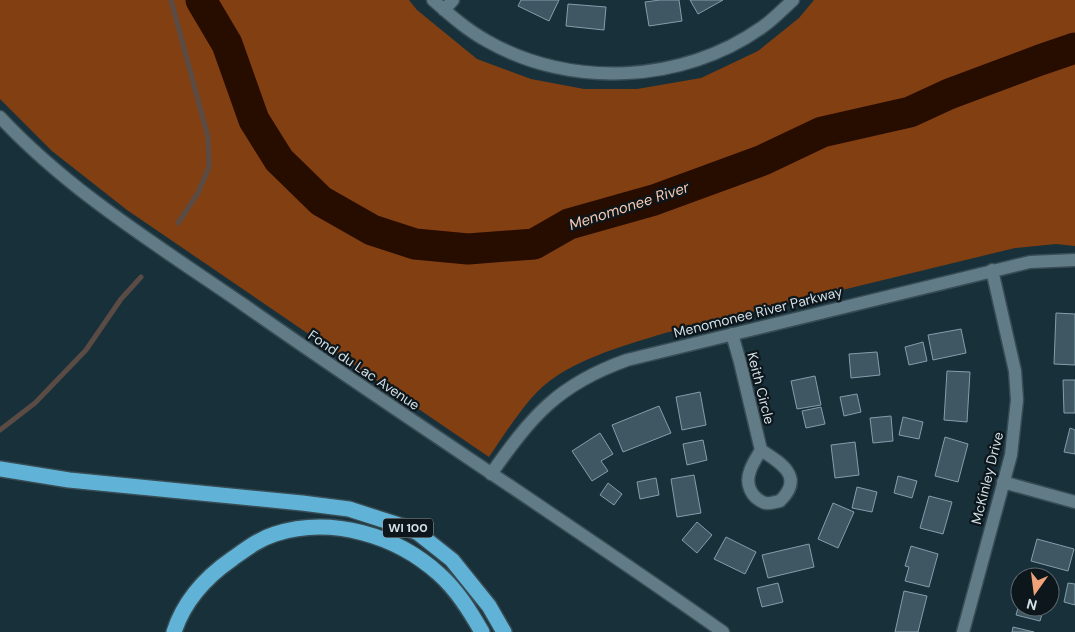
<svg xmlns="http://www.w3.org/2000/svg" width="1075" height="632" font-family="'DM Sans',sans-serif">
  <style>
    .green { fill: #823f12 }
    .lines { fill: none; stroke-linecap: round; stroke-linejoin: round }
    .stream { stroke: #5a4b45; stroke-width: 5 }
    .river { stroke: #270c00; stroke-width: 31 }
    .building { fill: #3f5762; stroke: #839eab }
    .street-casing { stroke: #374c54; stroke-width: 15 }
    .secondary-casing { stroke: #374c54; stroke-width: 15 }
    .highway-casing { stroke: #374c54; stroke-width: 18 }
    .street { stroke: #627c87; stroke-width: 12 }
    .secondary { stroke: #627c87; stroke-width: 12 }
    .highway { stroke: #60b3d6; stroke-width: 15 }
    .labels { text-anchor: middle; stroke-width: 4.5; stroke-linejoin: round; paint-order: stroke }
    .shield { fill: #0c161b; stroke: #96a3a9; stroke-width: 1 }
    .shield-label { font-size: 12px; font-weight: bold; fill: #d1dfe6 }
    .street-label { font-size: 14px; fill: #d1dfe6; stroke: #0c161b }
    .water-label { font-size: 15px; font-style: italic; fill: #f7c7af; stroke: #0c161b }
  </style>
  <rect width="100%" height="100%" fill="#18303a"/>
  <path class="green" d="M0,0H409L417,10L477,59L531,79L584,89H637L701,78L758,51L799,18L814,0H1075V246L1056,244L1015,248L665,333C623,346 569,360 537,392C519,411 504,435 489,457L127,210L52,151L0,99Z"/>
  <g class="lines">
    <path class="stream" d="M171,0L208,137L209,167L198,193L178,223
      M0,430L35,403L86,350L121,299L141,277"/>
    <path class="river" d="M201,0L227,44L254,120L279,160L321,201L372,230L415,244L468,249L534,244L569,224L654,200L763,160L822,132L910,112L949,94L1040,60L1075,48"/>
  </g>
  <path class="building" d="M521,0H559L549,21L518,6Z
    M660,0H679L682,21L649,26L645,2Z
    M690,0H723L698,14Z
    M568,4L606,7L604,30L566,26Z
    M1056,313L1075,314V365L1054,364Z
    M961,329L966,353L933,360L928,335Z
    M923,342L927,361L909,365L905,347Z
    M877,352L880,375L851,378L849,354Z
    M947,371L970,372L967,422L944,420Z
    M815,376L821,405L797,409L791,381Z
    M1063,380H1075V413H1064Z
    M700,392L706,425L682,430L676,397Z
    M857,394L861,412L844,416L840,397Z
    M659,406L671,433L623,452L612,425Z
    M821,407L825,424L806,428L802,411Z
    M891,416L893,441L873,443L870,418Z
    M903,417L923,422L919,439L899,435Z
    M1070,428L1075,430V454L1064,452Z
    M600,433L613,454L601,461L608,471L592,481L572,451Z
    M945,437L968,444L958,482L935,476Z
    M703,440L707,460L687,465L683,444Z
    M855,442L859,475L835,478L831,445Z
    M694,475L701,513L677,517L671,479Z
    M898,476L917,481L912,498L894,493Z
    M656,478L659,495L640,499L637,482Z
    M608,483L622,494L614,505L600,495Z
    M857,487L877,492L872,512L852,508Z
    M929,496L952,502L943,534L920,528Z
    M833,503L854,512L838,548L818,539Z
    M697,522L712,535L697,553L682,540Z
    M726,537L756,552L745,574L714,559Z
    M1037,539L1074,549L1068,571L1031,561Z
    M809,544L814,567L768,578L762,555Z
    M911,546L938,554L929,587L905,581L909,567L905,566Z
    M778,583L783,602L762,607L757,588Z
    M1068,583L1075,584V605L1064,602Z
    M904,591L927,596L918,632H895Z
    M1020,601V607H1044L1040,621L1016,615Z
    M1013,627L1034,632H1012Z"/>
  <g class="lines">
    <g class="street-casing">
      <path id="street" d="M433,0C450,15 467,30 487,41C571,89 683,83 761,28C773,20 782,10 793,0
        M444,10L453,0
        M732,334L740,362L761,450
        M761,450C781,463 805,477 780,501C775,502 769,504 765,503C751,498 745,484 750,471C752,464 757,457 761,450Z
        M491,474C532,416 557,385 627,360L1030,262L1075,260
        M1003,482L1075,502
        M963,632L1011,455L1017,400L1015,371L992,270"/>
    </g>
    <g class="secondary-casing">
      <path id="secondary" d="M0,117C70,192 160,247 244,305C402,416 565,520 723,632"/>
    </g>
    <g class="highway-casing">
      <path id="highway" d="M0,469L69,480L302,503L349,509L405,527L418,533L452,560L489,606L504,632
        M174,632C184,601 206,577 232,559C246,549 259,539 275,534C331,516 396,535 439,574C457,590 470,611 482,632"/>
    </g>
    <use href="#street" class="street"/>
    <use href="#secondary" class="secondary"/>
    <use href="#highway" class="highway"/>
  </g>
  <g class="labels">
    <rect class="shield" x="383" y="518.5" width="50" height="19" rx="4"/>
    <g class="shield-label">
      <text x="408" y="532">WI 100</text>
    </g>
    <g class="street-label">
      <text transform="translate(758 312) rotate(-14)" y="5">Menomonee River Parkway</text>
      <text transform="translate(364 370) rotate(34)" y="5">Fond du Lac Avenue</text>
      <text transform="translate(761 388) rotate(76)" y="5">Keith Circle</text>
      <text transform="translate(987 478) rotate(-76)" y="5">McKinley Drive</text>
    </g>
    <g class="water-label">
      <text transform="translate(629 206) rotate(-18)" y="5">Menomonee River</text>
    </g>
  </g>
  <g transform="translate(1035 592) rotate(194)"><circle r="24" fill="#0c161b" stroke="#5b666c"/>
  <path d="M0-4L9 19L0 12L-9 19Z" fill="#f0a278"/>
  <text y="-8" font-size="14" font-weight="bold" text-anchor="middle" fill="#d1dfe6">N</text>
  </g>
</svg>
